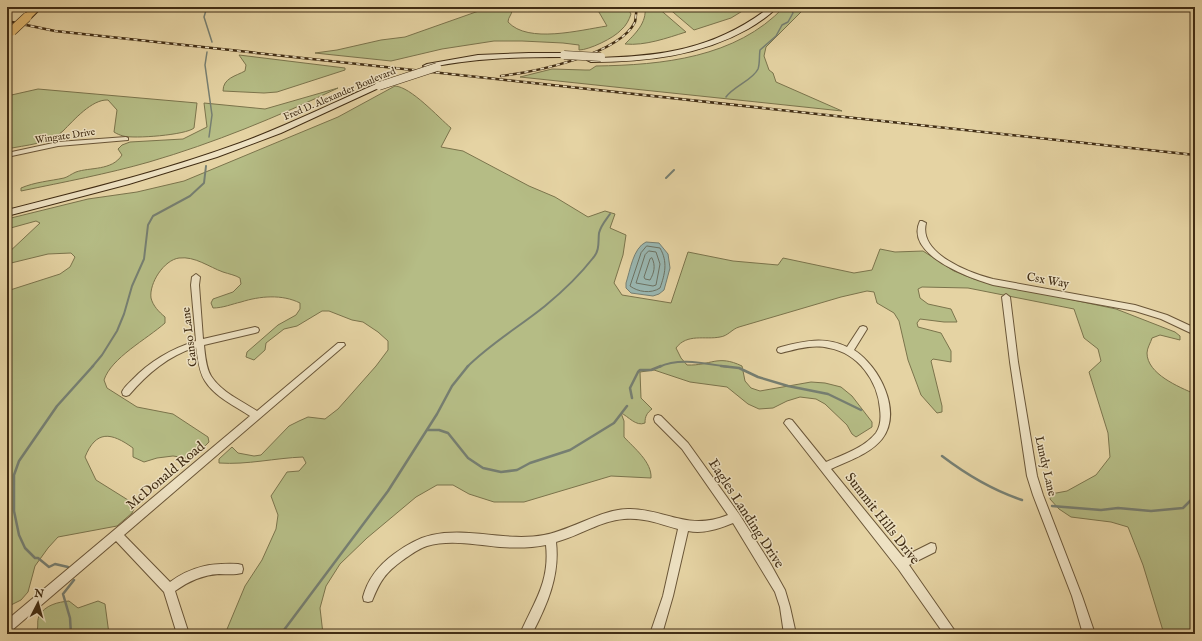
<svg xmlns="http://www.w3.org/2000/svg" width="1202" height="641" font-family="'IM FELL English',serif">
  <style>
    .green { fill: #b5bc85; stroke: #7b744c }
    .water { fill: #99b6b0; stroke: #767f72 }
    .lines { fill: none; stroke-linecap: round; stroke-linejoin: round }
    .shore { stroke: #6d7262; stroke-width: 1 }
    .stream-far2 { stroke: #767f72; stroke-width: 1.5 }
    .stream-far1 { stroke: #767f72; stroke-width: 2 }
    .stream { stroke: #767f72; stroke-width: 2.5 }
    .minor-casing { stroke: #6a5638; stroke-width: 2 }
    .secondary-casing { stroke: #412d14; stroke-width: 2 }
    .primary-casing { stroke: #412d14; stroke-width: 2 }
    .minor { fill: #eee2c3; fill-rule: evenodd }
    .secondary { fill: #eee2c3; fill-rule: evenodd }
    .primary { fill: #e2ba72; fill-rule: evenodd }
    .rail-casing { stroke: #412d14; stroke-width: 2.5 }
    .rail { stroke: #eee2c3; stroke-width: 1.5; stroke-dasharray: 4; stroke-linecap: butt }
    .secondary-bridge-casing { stroke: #412d14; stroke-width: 9; stroke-linecap: butt }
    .primary-bridge-casing { stroke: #412d14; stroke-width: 10; stroke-linecap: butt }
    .secondary-bridge { stroke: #eee2c3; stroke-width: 8 }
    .primary-bridge { stroke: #e2ba72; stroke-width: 9 }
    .labels { text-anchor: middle; stroke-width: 3; stroke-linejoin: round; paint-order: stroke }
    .far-street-label { font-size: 10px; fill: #412d14; stroke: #eee2c3 }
    .street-label { font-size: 12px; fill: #412d14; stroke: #eee2c3 }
    .near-street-label { font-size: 14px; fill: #412d14; stroke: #eee2c3 }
  </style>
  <rect width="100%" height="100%" fill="#e5d3a3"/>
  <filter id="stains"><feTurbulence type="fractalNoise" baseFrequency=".005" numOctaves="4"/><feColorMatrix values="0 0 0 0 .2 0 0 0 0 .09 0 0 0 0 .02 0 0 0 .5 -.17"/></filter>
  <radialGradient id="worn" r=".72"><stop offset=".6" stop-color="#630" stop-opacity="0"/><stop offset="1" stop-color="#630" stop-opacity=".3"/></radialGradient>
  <path class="green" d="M490,7H504L512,10C512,15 508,17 508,22C528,44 580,30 607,26L596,7H627L631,14C629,20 626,26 621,30C614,38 589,50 579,50V45L563,43L522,41H494L442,49L391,61L315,53L337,50L381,40L405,37Z
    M645,7H657L686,32C667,38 645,46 625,44C635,34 647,23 645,7Z
    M667,7H749L731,18L694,30Z
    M784,7H806L766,47L764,56L769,70L773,73L776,82L842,111L520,77L552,69L585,70H590L596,66C662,65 736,58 784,7Z
    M239,55L345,68V70L277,92L264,93L223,91C223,78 236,76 245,71L246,65Z
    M395,86C411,87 438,117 451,128L441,147L463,151L529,186L555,197L588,217L605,211L615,214L610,228L626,235L623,255L614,283L622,295L671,303L688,252L733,261L778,265L783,258L854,273L872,270L880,249L895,252L923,251L954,271L974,279L1116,309L1175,332L1180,336V340L1160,335L1152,338C1151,342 1147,348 1147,353C1147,374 1179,387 1195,394V634H1164L1143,565L1128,527L1111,522L1071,517L1059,509L1050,499L1051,494L1067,491L1096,475L1110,457L1108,433L1089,372L1101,361L1098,349L1084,338L1074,309L968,288L922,287L918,289L920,298L928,304L951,309L957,322H944L920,319L917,323L918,327L941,333L951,351V362L933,359L931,361L942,406V412L937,413L921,395L908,360L899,321L894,313L877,303L874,292L867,291L841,297L739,327C732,329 728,336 720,337C705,340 687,333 676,348L681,358L687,365C711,366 717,354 742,366L745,381L751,388L760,391L811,382L825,383L841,387L852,396L872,422V427L856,437L852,434L847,425L825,404L816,399L800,397L787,401L773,408L759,409L748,404L727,387L690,382L654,370L640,372L641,398L652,409C647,413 645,416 645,423C636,427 628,416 621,413L624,421V437C634,448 652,462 651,478L611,476L524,502H494L469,494L453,485H437L416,497L367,538L340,564L326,586L320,608L323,634H225L245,586L262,560L276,529L278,515L271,496L287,472L299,471L306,463L303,457C275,458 247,465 219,463V459L232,447L238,453L254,456L261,455L289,426L299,421L308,417L325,419L338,409L376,366L388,350V341L378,332L363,322L352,320L329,311H322L297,326L284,329L266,343L265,350L254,360L246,357L247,352L278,325L296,315L300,309V303C282,294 260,296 241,302C232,304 223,308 213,308L211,303L213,299L233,292L241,284L240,278C235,275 229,274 223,272C209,267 195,256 179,258C164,260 149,283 151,298C153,306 159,312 165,317V323C147,339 111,358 104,380L107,388L137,407L173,414L208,437L209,442L197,454L187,458L173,456L157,458L144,462L133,457V448C111,432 96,430 85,457L96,480L136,505L132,513L117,526L58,537L48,548L35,566L28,592L21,600L7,607V291L60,274L70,267L75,257L71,253L48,254L7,264V254L40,223L36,221L7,229V219L88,199L137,192L184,181L338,117Z
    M338,88C277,117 214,143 149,162C107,174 64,182 21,191V188C35,182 50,181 64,178C68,177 71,174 76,172C90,167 112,171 122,155L118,149L122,145L130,142L183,139L207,127L204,103L265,109Z
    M38,89L197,103L194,128C186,135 134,139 123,136C120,135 117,134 114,132L117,110L108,100C92,99 74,120 63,131C50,144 25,145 7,149V96Z
    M69,601L78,608L98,601L105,604L109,634H35C40,627 36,623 39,616C45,605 58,602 69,601Z"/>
  <path class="water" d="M646,242L659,243L668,254L670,268L664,290L659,294L653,296L631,293L626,288V283C630,271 633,248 646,242Z"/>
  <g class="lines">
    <path class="shore" d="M647,246L660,248C668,262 665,274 660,288C651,294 638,292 630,286L641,253Z
      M649,251L656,252L660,264L656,285L653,286L636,283L645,255Z
      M652,258C656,266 654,273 650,280L645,279L644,277L650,259Z"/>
    <path class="stream-far2" d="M207,7L204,17L212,42
      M207,52L205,65L212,115L209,137
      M726,97C734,86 753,80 758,69C760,64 759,56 760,50L776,36L782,25L788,22L793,13L792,11L794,7"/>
    <path class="stream-far1" d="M666,178L674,170
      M92,367L102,355L117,331L124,314L132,286L144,259L148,225L153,216L190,196L204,183L206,166
      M467,367C491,343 519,327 545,306C562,292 579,276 593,258C600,250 598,242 599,233C601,225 606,220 610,214
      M659,367C680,357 706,364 729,367"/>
    <path class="stream" d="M721,366L739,368L758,377L788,386L828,394L861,410
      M632,398L630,388L638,372L640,370H651L661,366
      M427,430H439L448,433L468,458L483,468L501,472L517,470L530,463L570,450L614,423L627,406
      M942,456C967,475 992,490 1022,500
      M1052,506L1101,510L1118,508L1151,511L1183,508L1195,496
      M68,567L55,564L49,567L38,558H35L25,548L19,535L14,511V475L19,461L57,406L93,366
      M71,634L70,618L63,594L74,580
      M281,634L388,491L437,414L452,386L468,366"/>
    <g class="minor-casing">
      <path id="minor" d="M126,137L128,138V140L58,146L7,157V153L58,142Z
        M920,221H922L926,223C918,254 970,273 993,279L1135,305L1167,315L1195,328V335L1161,319L1135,311L993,285C970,278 904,255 920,221Z
        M196,274L200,277L199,285L203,339L255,327L258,328L259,330L258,332L255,333L204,345C205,355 206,368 211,376C221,392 242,401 257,411L338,343H344L345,345L124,535L170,582C192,566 211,563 238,564L242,565L243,569L242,573C235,575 227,574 219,574C202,575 189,581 175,591L189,634H177L164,592L116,541L11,631L7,633V620L250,416C235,406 215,397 205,381C199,372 198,359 196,347C168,356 148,373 129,395L126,396L123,395L122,392C124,387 128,384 132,380C150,361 171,349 196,341L191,285L192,277Z
        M1006,294L1010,297L1018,362L1037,476L1043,495L1082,596L1095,634H1083L1072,596L1033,495L1027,476L1010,362L1002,297Z
        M863,326L866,327L867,329L854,350C879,366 903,411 882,439C870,454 848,461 831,469L903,557L931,543L935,544L936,548L935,552L909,565L957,634H944L899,570L784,423L786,420L789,419L792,420L826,462C842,455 864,448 876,433C881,426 881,417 880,409C878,381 858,353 829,348C813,344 797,349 781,353L778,352L777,350L778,348L781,347C803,341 825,336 847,347L860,327Z
        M658,415L661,416L688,443L739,514L770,563L785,590L790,607L796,634H784L780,607L775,592L733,523C718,529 704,534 688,531L673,596L662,634H650L663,596L678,529C661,524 642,517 624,519C600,521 579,536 556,542C560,576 547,605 532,634H520C534,602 550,582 546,545C531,548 516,548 500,547C477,545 450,539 427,546C418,549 410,555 403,560C385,573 380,581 372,601L368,602L364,601L363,597C368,578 379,565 394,554C405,546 418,538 432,535C469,527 506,542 544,535C572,530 603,508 630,509C668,510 688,531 728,515L682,449L655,422L654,419L655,416Z"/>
    </g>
    <g class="secondary-casing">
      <path id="secondary" d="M770,7H777C769,16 758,23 748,29C700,56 645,62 591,62L587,60L591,58C660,57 714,50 770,7Z
        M529,53H564L568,55L564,57C518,57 472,58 427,68L423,66L427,64L478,55Z
        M376,84H379L383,86L281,133L217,157L129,184L7,216V210C85,190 164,171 240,143C286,126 331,104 376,84Z"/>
    </g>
    <g class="primary-casing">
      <path id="primary" d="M33,7H42L30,19H24V15Z"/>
    </g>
    <use href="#minor" class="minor"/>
    <use href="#secondary" class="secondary"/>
    <use href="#primary" class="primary"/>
    <g class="rail-casing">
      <path id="rail" d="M7,21L55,31L1195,155
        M501,76C534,72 619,55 635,22C636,18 636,11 637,7"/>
    </g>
    <use href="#rail" class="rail"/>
    <g class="secondary-bridge-casing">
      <path id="secondary-bridge" d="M564,55L601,57
        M379,86L437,67"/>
    </g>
    <g class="primary-bridge-casing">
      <path id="primary-bridge" d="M12,31L27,17"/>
    </g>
    <use href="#secondary-bridge" class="secondary-bridge"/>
    <use href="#primary-bridge" class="primary-bridge"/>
  </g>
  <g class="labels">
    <g class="far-street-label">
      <text transform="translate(339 93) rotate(-23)" y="4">Fred D. Alexander Boulevard</text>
      <text transform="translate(65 135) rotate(-8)" y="4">Wingate Drive</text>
    </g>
    <g class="street-label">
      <text transform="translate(1048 280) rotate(10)" y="4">Csx Way</text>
      <text transform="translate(189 337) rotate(-97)" y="4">Ganso Lane</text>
      <text transform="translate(1046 466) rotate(77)" y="4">Lundy Lane</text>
    </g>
    <g class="near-street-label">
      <text transform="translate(165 475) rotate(-40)" y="5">McDonald Road</text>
      <text transform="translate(747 513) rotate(57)" y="5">Eagles Landing Drive</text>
      <text transform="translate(883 518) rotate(52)" y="5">Summit Hills Drive</text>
    </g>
  </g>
  <rect width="1202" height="641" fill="none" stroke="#e5d3a3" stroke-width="24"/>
  <rect x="8" y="8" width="1186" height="625" fill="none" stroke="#412d14" stroke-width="2"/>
  <rect x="12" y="12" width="1178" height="617" fill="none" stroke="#412d14"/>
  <g transform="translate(38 603) rotate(6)" stroke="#eee2c3" stroke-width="3" paint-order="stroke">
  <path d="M0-3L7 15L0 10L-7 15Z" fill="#412d14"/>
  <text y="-6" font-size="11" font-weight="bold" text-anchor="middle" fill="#412d14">N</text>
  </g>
  <rect width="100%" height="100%" filter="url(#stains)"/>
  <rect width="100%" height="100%" fill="url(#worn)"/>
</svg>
